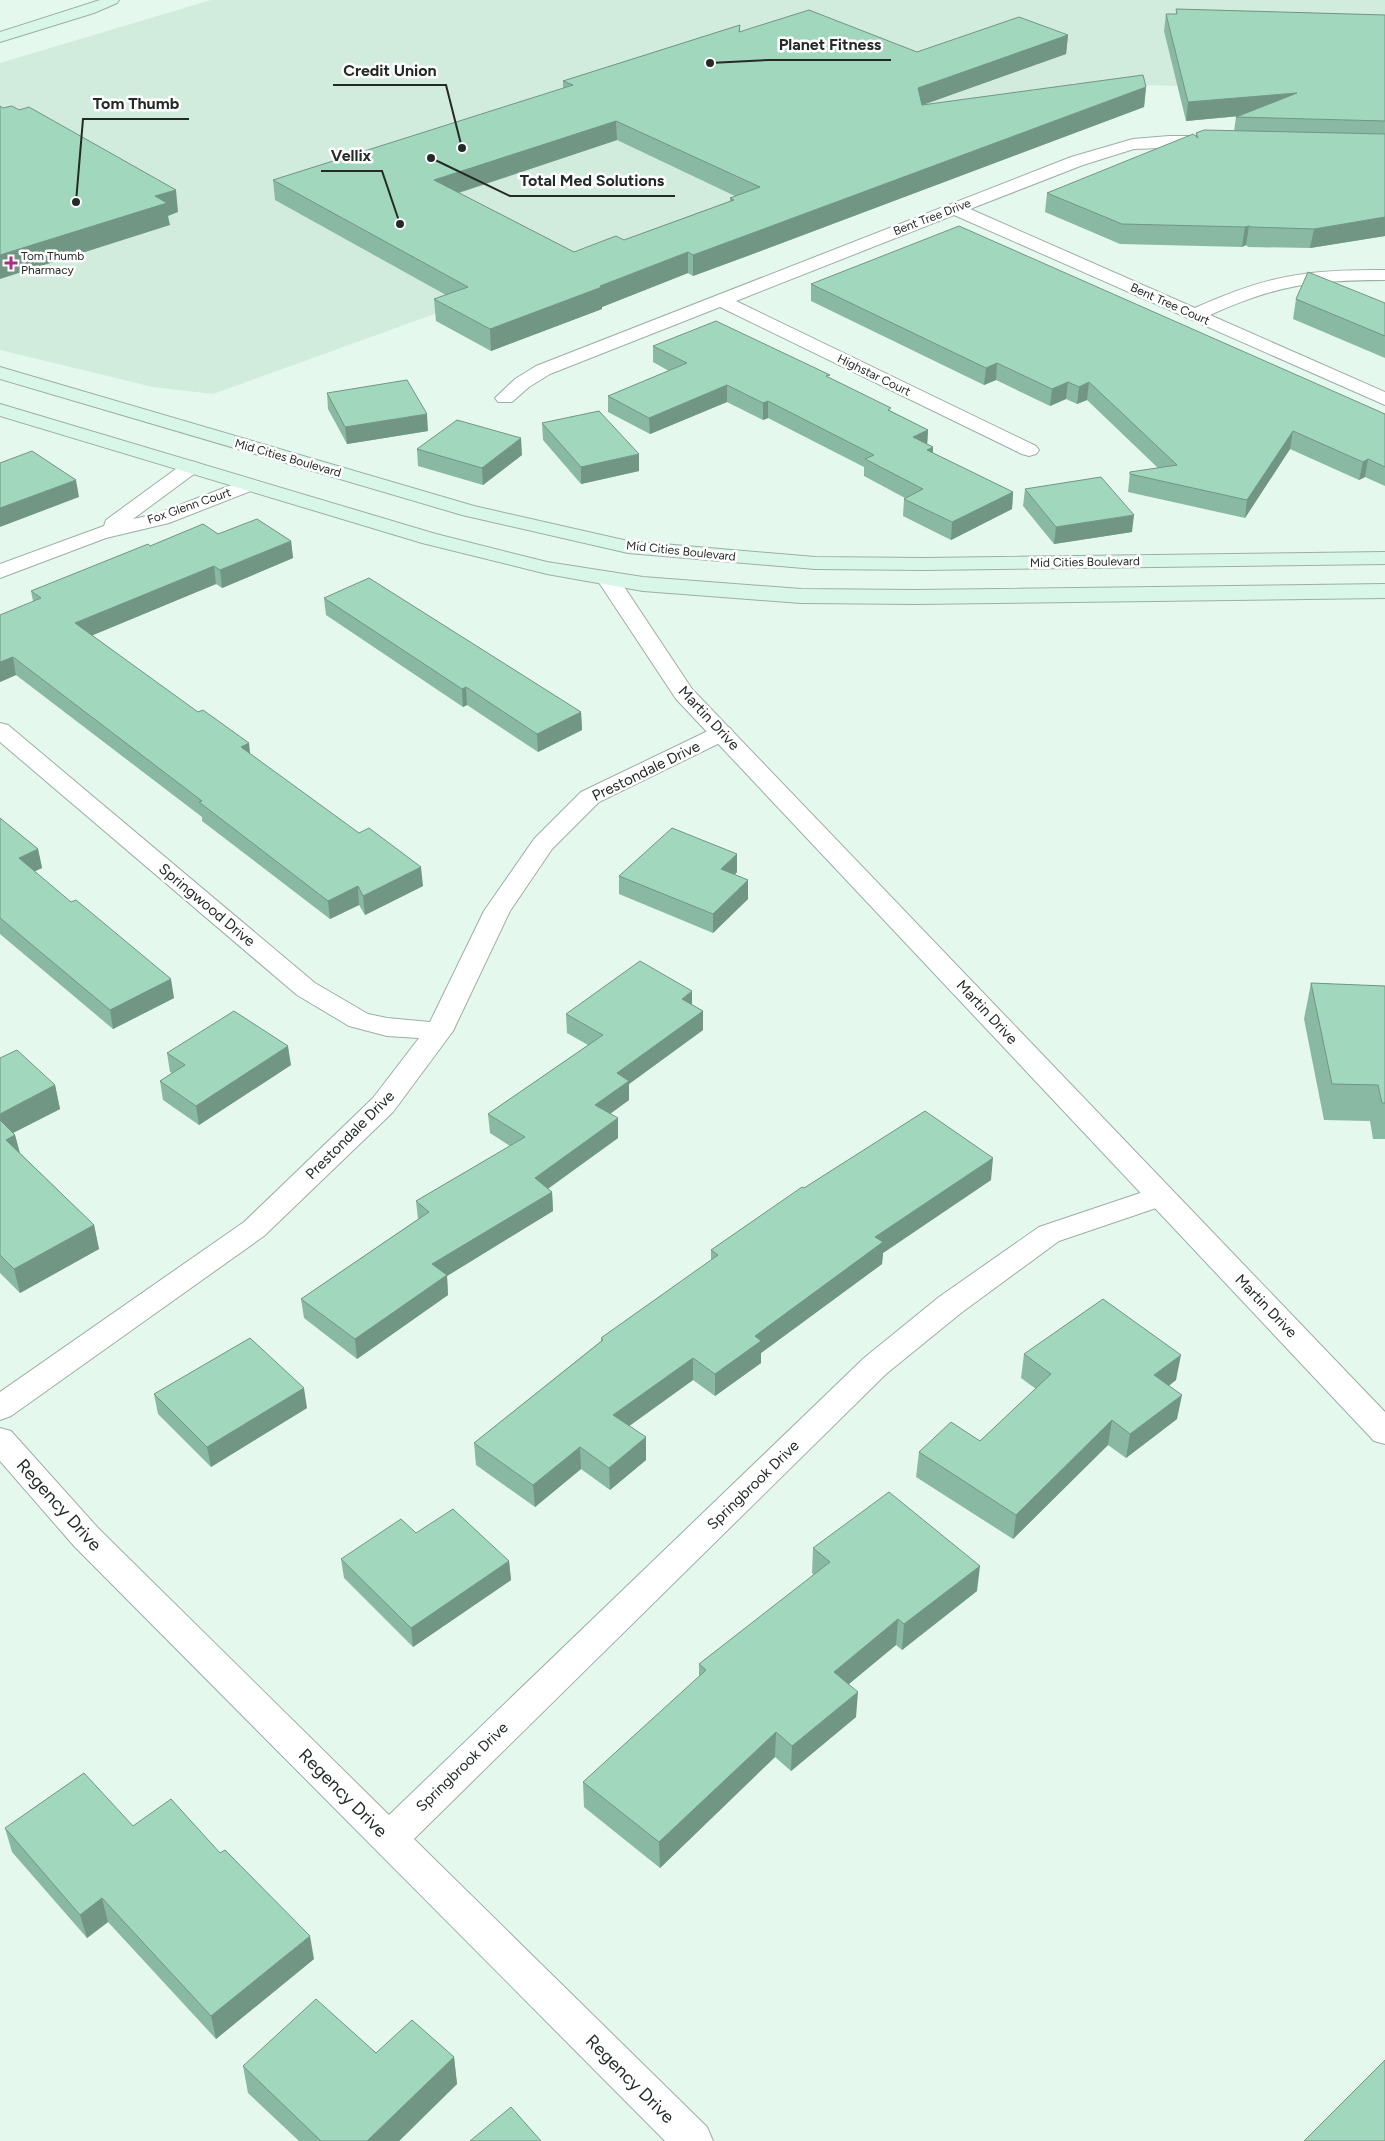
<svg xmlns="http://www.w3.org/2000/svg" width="1385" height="2141" font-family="Figtree,sans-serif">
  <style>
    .built { fill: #d1ebdd }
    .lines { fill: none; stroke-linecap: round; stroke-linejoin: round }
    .minor-casing { stroke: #9caea5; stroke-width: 2 }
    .tertiary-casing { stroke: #9caea5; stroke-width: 2 }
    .secondary-casing { stroke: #9caea5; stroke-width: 2 }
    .minor { fill: #fff; fill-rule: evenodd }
    .tertiary { fill: #fff; fill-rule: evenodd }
    .secondary { fill: #d9f7e9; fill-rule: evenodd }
    .wall { fill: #8ab9a3; fill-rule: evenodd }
    .shaded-wall { fill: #719684 }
    .building { fill: #a1d7bd; stroke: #719684; fill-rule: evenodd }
    .poi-dot { fill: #a82f83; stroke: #fff; stroke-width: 2 }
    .labels { text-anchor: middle; stroke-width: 5; stroke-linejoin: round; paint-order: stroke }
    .far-street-label { font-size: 12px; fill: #242b27; stroke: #fff }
    .far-poi-label { font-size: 12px; fill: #242b27; stroke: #fff; text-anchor: start }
    .street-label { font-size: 15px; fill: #242b27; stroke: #fff }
    .near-street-label { font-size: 18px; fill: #242b27; stroke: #fff }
    .leader { fill: none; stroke: #242b27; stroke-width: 2 }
    .callout-dot { fill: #242b27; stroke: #fff; stroke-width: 2 }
    .callout-label { font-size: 16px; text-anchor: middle; font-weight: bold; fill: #242b27; stroke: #fff; stroke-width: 5; stroke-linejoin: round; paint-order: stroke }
  </style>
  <rect width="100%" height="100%" fill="#e5f8ee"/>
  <path class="built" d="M211,0H1385V92L1074,83L213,394L153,387L0,350V63Z"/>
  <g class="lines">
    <g class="minor-casing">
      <path id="minor" d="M1169,136H1214L1220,138L1222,141L1220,144L1214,146L1134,149L1083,165L970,209L1195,308C1265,276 1308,269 1385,270V280C1314,280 1276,285 1210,315L1385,392V405L954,215L736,301L1036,446L1039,450L1036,454L1029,456L1022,454L720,307L550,374L529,387L512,402H498L495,398L515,379L536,366L1071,157L1133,139Z
        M191,461L198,463L201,467L198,471L133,519L156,514L242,481L249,479L256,481L259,485L256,489L169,523L106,538L0,578V564L104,526L106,520L184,463Z
        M0,723L8,725L315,983L368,1014L387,1018L430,1022L484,911L534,839L581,792L714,728L722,726L730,728L734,733L730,738L599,802L552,849L510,911L453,1031L393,1112L264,1236L11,1416L0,1420V1392L244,1222L373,1098L419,1038L387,1036L349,1026L297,995L0,742Z
        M1161,1186L1171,1189L1175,1196L1171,1203L1059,1241L961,1313L886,1374L414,1839L707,2127L713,2141H665L74,1546L0,1461V1428L11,1431L98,1528L389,1815L864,1358L939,1297L1039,1227Z"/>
    </g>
    <g class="tertiary-casing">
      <path id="tertiary" d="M607,572L615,573L692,689L1385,1412V1444L1374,1441L676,699L596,578L599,573Z"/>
    </g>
    <g class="secondary-casing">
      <path id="secondary" d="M100,0H119L117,3L94,13L0,42V32Z
        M0,367L474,506L628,541L815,557L925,558L1385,552V564L925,570L815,569L628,553L462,515L0,379Z
        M0,404L436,534L547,562L643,577L801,589L915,590L1385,584V598L915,604L801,603L643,591L547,574L422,543L0,416Z"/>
    </g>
    <use href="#minor" class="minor"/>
    <use href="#tertiary" class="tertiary"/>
    <use href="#secondary" class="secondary"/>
  </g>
  <path class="wall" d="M1176,9L1385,15V236L1310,248L1248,247L1246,245L1242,247L1120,244L1045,212L1047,193L1196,137V133L1234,131L1236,117L1239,116L1186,121L1164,31L1166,14H1176Z
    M740,25V32L917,52L1068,35L1066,54L922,105L1146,87L1144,107L750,255L693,276L688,273L602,307V309L491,351L436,321L434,299L446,295L275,200L273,180L563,89V81ZM617,140L735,196L730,198V201L624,240L574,252L459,193Z
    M811,284L1385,414V486L1365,477L1359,480L1290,449L1245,518L1128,492L1130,472L1158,468L1087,400L1077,404L1066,399L1050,406L996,380L984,385L811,301Z
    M1296,299L1385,303V358L1293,319Z
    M653,346L830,378L891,411L928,430L927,444L933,447V453L1013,492L1012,509L951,540L903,516L904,499L905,498L864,476V467L768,418L763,420L727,402L650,434L608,412V396L669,371L653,362Z
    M327,393L428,431L347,444L328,409Z
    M542,423L639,471L581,484L543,440Z
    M417,449L522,455L483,485L418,466Z
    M1025,489L1132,532L1054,544L1023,506Z
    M218,534L291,541L293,558L222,588L216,584L92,635L250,754L423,886L365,915L359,905L330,919L202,821V817L16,675L0,682L33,601L31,591L150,546Z
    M324,598L581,712L582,730L538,752L467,705L463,707L326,615Z
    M0,818L38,849L42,868L34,871L174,998L113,1029L0,934Z
    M737,854V872L735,875L748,899L713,933L619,894V876Z
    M1311,983L1385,986V1139H1373L1370,1121L1324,1120L1304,1019Z
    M692,1005L703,1011V1030L629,1084V1100L610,1114L618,1138L548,1189L552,1192L553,1211L447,1276L448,1295L357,1359L304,1318L301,1299L418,1219L416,1201L510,1146L490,1133L488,1114L588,1045L567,1033L566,1014Z
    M167,1053L291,1065L199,1125L163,1100L160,1081L172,1073L170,1072Z
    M0,1058L55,1085L60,1109L13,1133L15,1135L20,1153L94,1225L99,1249L20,1293L0,1273Z
    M991,1180L883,1253L882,1264L761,1353V1363L715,1396L693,1380L629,1426L646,1460L610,1490L581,1469L535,1507L476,1465L474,1443L601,1341V1338L711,1261V1250L804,1188Z
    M1024,1354L1176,1380L1169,1386L1177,1419L1126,1458L1108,1445L1013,1539L916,1477L919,1452L980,1441L1036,1389L1021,1378Z
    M154,1394L307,1408L211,1467L158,1414Z
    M416,1533L509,1561L511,1580L413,1647L344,1578L341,1559Z
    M813,1548L977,1591L902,1650L896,1645L849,1684L856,1717L791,1771L775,1757L660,1868L584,1807L583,1782L699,1677V1664L814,1575L812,1573Z
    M5,1828L314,1959L216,2039L108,1922L87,1938L12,1852Z
    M376,2053L454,2057L457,2084L399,2141H299L248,2093L243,2066Z"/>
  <path class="shaded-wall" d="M1068,35L1066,54L917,107L918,88Z
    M1146,87L1144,107L750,255L693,276V255Z
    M1297,93L1294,111L1186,121L1188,102Z
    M616,121L617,140L436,200L434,180Z
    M176,190L178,212L168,216L170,225L0,279V255L155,196Z
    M1385,217V236L1310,248L1314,229Z
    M1249,226L1246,245L1242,247L1245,227Z
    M688,252V273L602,307V309L491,351L490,329Z
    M997,363L996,380L984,385L986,368Z
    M1068,382L1066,399L1050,406L1052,389Z
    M1089,382L1087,400L1077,404L1079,387Z
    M727,385V402L650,434L649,418Z
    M768,401V418L763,420V403Z
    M427,414L428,431L347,444L345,427Z
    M928,430L927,447L913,437Z
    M1293,431L1290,449L1245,518L1247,500Z
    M521,438L522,455L483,485L482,468Z
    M933,447L932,464L927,450Z
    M639,454V471L581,484V467Z
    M1368,459L1365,477L1359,480L1363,462Z
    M76,480L79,497L0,527V508Z
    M1013,492L1012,509L951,540L952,522Z
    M1134,515L1132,532L1054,544L1056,527Z
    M291,541L293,558L222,588L220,570Z
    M214,566L216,584L79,641L75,623Z
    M13,657L16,675L0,682V662Z
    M466,687L467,705L463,707L462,689Z
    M581,712L582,730L538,752L537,734Z
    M249,743L251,762L241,747Z
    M38,849L42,868L23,877L19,858Z
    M737,854V872L721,888V869Z
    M421,867L423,886L365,915L363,896Z
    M748,880V899L713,933V914Z
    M358,886L359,905L330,919L328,901Z
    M171,979L174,998L113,1029L110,1010Z
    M692,991V1010L682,999Z
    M703,1011V1030L629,1084V1100L596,1124L595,1105L617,1073Z
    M288,1046L291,1065L199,1125L196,1106Z
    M55,1085L60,1109L1,1139L0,1135V1114Z
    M618,1118V1138L536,1197L535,1178Z
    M15,1135L21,1158L6,1140Z
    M993,1158L991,1180L883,1253L882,1264L761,1353V1363L715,1396V1374L755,1336L875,1237Z
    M552,1192L553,1211L447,1276L448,1295L357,1359L355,1339L432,1264Z
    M94,1225L99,1249L20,1293L14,1269Z
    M1181,1355L1176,1380L1150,1399L1154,1375Z
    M693,1358V1380L614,1437L613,1415Z
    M304,1388L307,1408L211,1467L207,1447Z
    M1182,1395L1177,1419L1126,1458L1130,1434Z
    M1112,1420L1108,1445L1013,1539L1016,1515Z
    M646,1437V1460L610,1490L609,1468Z
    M580,1447L581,1469L535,1507L533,1485Z
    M509,1561L511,1580L413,1647L411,1628Z
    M980,1566L977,1591L902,1650L904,1624Z
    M898,1619L896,1645L833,1697L834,1672Z
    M858,1692L856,1717L791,1771L792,1746Z
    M776,1732L775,1757L660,1868L659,1842Z
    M102,1898L108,1922L87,1938L80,1915Z
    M310,1936L314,1959L216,2039L211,2016Z
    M454,2057L457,2084L399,2141H367Z"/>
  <path class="building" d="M1176,9L1385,15V121L1236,117L1297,93L1188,102L1166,14H1177Z
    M809,10L917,52L1019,17L1068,35L918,88L922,105L1143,75L1146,87L750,234L693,255L688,252L600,286L602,287L490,329L434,299L468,287L273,180L573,85L563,81L740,25L739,32ZM616,121L760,187L730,198L734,200L624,240L616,236L574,252L434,180Z
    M0,106L3,108L12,106L19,110L29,107L176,190L155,196L167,203L0,255Z
    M1204,130L1385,134V217L1314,229L1251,227L1249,226L1245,227L1122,224L1047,193L1193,134L1198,138L1196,133Z
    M959,226L1385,414V467L1368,459L1363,462L1293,431L1247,500L1130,474V472L1177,465L1089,382L1079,387L1068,382L1052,389L997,363L986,368L811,284Z
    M1308,272L1385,303V336L1296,299Z
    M716,321L830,375L826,376L891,408L888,410L928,430L913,437L933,447L927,450L1013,492L952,522L904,499L923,489L865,459L874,455L768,401L763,403L727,385L649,418L608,396L687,363L653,346Z
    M407,380L427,414L345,427L327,393Z
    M599,411L639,454L581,467L542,423Z
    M457,420L521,438L482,468L417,449Z
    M32,451L76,480L0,508V463Z
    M1101,477L1134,515L1056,527L1025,489Z
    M257,519L291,541L220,570L214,566L75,623L198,712L203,710L249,743L241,747L359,833L369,828L421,867L363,896L358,886L328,901L199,802L202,801L13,657L0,662V615L41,598L31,591L148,544L150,546L203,524L218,534Z
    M369,578L581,712L537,734L466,687L462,689L324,598Z
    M0,818L38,849L19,858L71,902L76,900L171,979L110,1010L0,918Z
    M672,828L737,854L721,869L748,880L713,914L619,876Z
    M640,961L692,991L682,999L703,1011L617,1073L629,1081L595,1105L618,1118L535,1178L552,1192L432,1264L447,1275L355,1339L301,1299L429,1212L416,1201L525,1137L488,1114L603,1035L566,1014Z
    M1311,983L1385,986V1103H1382L1378,1085L1332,1084Z
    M234,1011L288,1046L196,1106L160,1081L185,1065L167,1053Z
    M17,1050L55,1085L0,1114V1058Z
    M925,1111L993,1158L875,1237L883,1242L755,1336L761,1341L715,1374L693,1358L613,1415L646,1437L609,1468L580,1447L533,1485L474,1443L603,1340L601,1338L718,1255L711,1250L802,1187L804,1188Z
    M0,1120L15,1135L6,1140L94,1225L14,1269L0,1255Z
    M1103,1299L1181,1355L1154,1375L1182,1395L1130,1434L1112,1420L1016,1515L919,1452L951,1422L980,1441L1051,1374L1024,1354Z
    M250,1338L304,1388L207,1447L154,1394Z
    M889,1492L980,1566L904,1624L898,1619L834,1672L858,1692L792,1746L776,1732L659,1842L583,1782L706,1670L699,1664L830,1562L813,1548Z
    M453,1509L509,1561L411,1628L341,1559L401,1519L416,1533Z
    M84,1773L133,1826L171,1799L220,1853L225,1850L310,1936L211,2016L102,1898L80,1915L5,1828Z
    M316,1999L376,2053L412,2020L454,2057L367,2141H321L243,2066Z
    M1385,2060V2141H1304Z
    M511,2107L541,2141H470Z"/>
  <path class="poi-dot" d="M8.5 255.5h5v5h5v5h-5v5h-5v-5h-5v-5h5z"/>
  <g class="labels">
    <g class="far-street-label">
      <text transform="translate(932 217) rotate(-21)" y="4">Bent Tree Drive</text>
      <text transform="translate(1170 304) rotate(24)" y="4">Bent Tree Court</text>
      <text transform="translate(874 375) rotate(26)" y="4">Highstar Court</text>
      <text transform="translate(288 458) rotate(16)" y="4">Mid Cities Boulevard</text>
      <text transform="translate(189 506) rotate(-19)" y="4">Fox Glenn Court</text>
      <text transform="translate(681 551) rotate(6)" y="4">Mid Cities Boulevard</text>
      <text transform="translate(1085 562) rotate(-1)" y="4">Mid Cities Boulevard</text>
    </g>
    <g class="far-poi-label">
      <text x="21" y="260">Tom Thumb<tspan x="21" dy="14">Pharmacy</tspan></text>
    </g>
    <g class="street-label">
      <text transform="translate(709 718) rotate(47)" y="5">Martin Drive</text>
      <text transform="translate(646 771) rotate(-26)" y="5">Prestondale Drive</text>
      <text transform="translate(207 905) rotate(40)" y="5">Springwood Drive</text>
      <text transform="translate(987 1012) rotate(47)" y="5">Martin Drive</text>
      <text transform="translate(350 1135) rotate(-45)" y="5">Prestondale Drive</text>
      <text transform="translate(1266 1306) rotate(46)" y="5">Martin Drive</text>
      <text transform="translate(753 1485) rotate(-44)" y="5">Springbrook Drive</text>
      <text transform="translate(462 1767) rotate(-44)" y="5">Springbrook Drive</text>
    </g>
    <g class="near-street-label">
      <text transform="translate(59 1505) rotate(48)" y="6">Regency Drive</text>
      <text transform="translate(343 1793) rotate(45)" y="6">Regency Drive</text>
      <text transform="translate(630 2079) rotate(45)" y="6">Regency Drive</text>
    </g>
  </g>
  <path class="leader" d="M710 63L769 60H891M462 148L446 85H333M76 202L83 119H189M400 224L382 171H321M431 158L510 196H675"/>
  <g class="callout-dot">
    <circle cx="710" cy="63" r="5"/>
    <circle cx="462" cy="148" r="5"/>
    <circle cx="76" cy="202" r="5"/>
    <circle cx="400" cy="224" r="5"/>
    <circle cx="431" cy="158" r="5"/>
  </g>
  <g class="callout-label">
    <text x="830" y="50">Planet Fitness</text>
    <text x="390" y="76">Credit Union</text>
    <text x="136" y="109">Tom Thumb</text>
    <text x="351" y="161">Vellix</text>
    <text x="592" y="186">Total Med Solutions</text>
  </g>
</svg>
